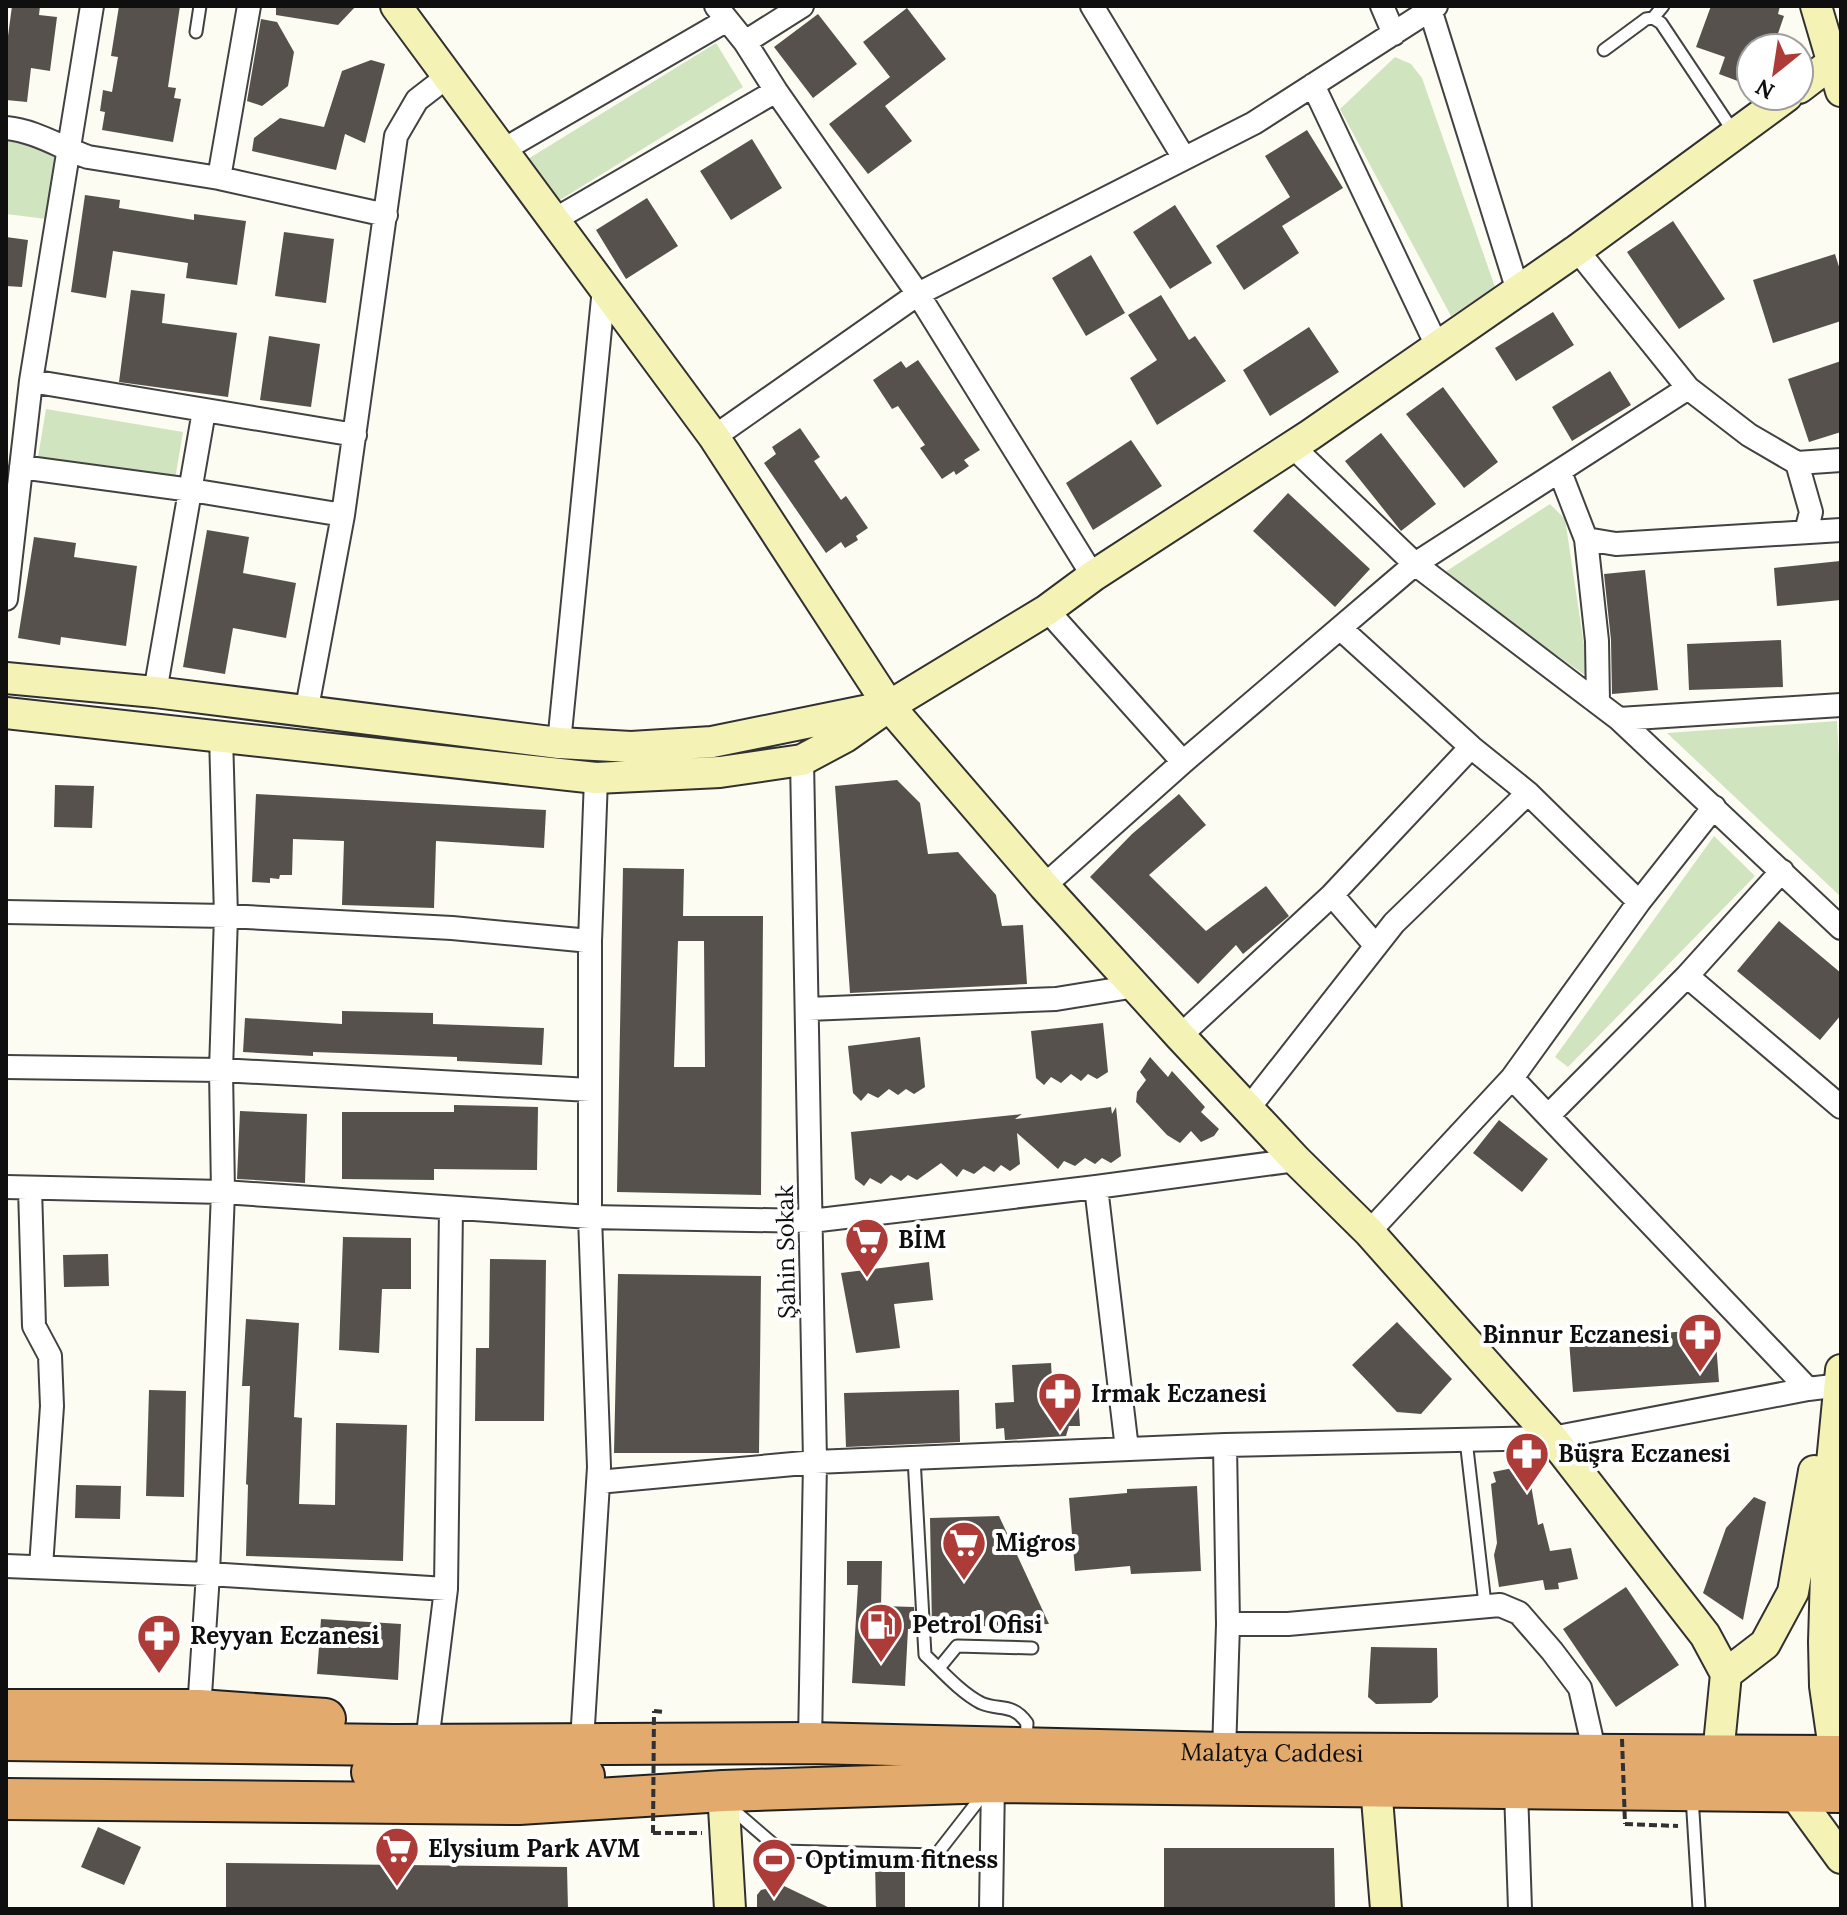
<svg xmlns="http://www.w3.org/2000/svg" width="1847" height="1915" font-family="Lora,serif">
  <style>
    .green { fill: #d0e4bf }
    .building { fill: #56514c; fill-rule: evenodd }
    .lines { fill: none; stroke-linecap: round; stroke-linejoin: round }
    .lane-casing { stroke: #424242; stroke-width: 15 }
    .street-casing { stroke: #424242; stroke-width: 26 }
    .secondary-casing { stroke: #313131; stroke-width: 34 }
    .highway-casing { stroke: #202020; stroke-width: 44 }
    .path { stroke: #313131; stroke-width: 4; stroke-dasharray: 8 4; stroke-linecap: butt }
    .lane { stroke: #fff; stroke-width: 11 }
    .street { stroke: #fff; stroke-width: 22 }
    .secondary { stroke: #f5f2b6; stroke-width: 30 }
    .highway { stroke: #e2aa6c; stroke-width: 40 }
    .path-bridge { stroke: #313131; stroke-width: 4; stroke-dasharray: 8 4; stroke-linecap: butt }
    .labels { text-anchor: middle; stroke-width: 8; stroke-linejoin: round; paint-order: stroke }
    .poi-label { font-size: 24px; font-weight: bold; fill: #0f0f0f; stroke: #fff; text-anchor: start }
    .street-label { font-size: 24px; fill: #0f0f0f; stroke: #fff }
  </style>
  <rect width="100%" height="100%" fill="#fdfcf2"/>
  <path class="green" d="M716,43L743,87L555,203L528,159Z
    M1395,57L1411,64L1422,78L1495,287L1451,316L1340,109Z
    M6,141L56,148L47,219L6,214Z
    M46,409L183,432L175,479L38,457Z
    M1550,504L1565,519L1589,678L1442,574Z
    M1837,721L1841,797V897L1667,733Z
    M1714,836L1755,876L1568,1067L1555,1057Z"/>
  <path class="building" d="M12,6H40L39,15L57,17L50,71L31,68L27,102L6,100V51Z
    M119,6H180L168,87L176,88L174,98L181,99L173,142L102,130L105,112L100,111L103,90L112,92L118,57L111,56Z
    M276,6H356L338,25L276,15Z
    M1711,6H1780L1778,14L1784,16L1773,48H1751V86L1719,74L1725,57L1696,47Z
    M907,8L946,59L885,106L912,141L868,174L829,124L890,77L863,42Z
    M818,14L857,64L813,98L774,47Z
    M261,19L277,22L294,52L288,86L262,106L247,101Z
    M371,60L385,64L365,143L345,134L336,170L252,151L254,138L280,118L324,127L342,71Z
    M1307,130L1343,188L1282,226L1299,253L1244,290L1216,246L1290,197L1265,156Z
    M752,139L782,188L731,220L700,171Z
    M85,195L120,200L119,208L194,220V214L246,221L237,285L186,278L188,263L113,251L106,298L71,292Z
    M647,198L678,246L626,279L596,230Z
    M1175,205L1212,263L1170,289L1133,232Z
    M1673,221L1725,299L1679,329L1627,252Z
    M284,232L334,239L326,303L275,296Z
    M6,237L28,240L22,287L6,286Z
    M1835,254L1841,273V321L1773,343L1753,280Z
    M1091,255L1125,313L1086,336L1052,278Z
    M131,290L165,294L162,323L237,333L228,397L119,382Z
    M1161,295L1189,340L1195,336L1226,381L1157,425L1130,378L1157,360L1128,315Z
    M1553,312L1574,345L1516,381L1495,348Z
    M1309,327L1339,372L1270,416L1243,370Z
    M269,336L320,344L311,407L260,400Z
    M918,360L980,450L964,460L969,466L956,475L954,471L942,479L920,448L925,445L898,406L892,409L873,380L901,361L906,368Z
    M1841,361V432L1809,442L1788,379Z
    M1610,371L1631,405L1572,441L1552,407Z
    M1443,387L1498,462L1464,488L1406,414Z
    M800,428L820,457L814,461L841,500L846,496L868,528L856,536L858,540L845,548L841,542L826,553L764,463L776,454L772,447Z
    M1381,433L1436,504L1401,531L1345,461Z
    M1131,440L1162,486L1093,530L1066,483Z
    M1288,493L1370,569L1335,607L1253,531Z
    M207,530L249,537L243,573L296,583L286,638L233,628L225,674L183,667Z
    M34,537L76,543L74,557L137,566L126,646L61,637L60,645L18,638Z
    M1840,561L1841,600L1777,606L1774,568Z
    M1645,570L1658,690L1612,694L1611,640L1604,574Z
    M1781,640L1783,687L1689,690L1687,644Z
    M897,780L920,803L928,854L958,852L996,895L1002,926L1023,925L1027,984L850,993L835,786Z
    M55,785L94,786L92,828L54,827Z
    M256,794L546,810L544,848L436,841L434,908L342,905L344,841L293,839L292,875H280L279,879L270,878V883L252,882Z
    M1179,794L1206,825L1149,875L1206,931L1266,886L1289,916L1243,954L1236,945L1198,984L1090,877L1132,834Z
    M623,868L684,869L683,916H763L761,1195L617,1192ZM678,941H704L705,1067H674Z
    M1779,921L1841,973V1015L1820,1040L1737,971Z
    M342,1011L433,1013V1024L544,1028L542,1065L457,1061V1057L313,1052V1056L243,1052L245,1018L342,1024Z
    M1103,1023L1108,1072L1097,1079L1088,1074L1081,1081L1071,1074L1061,1083L1051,1077L1044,1085L1036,1078L1031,1031Z
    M920,1037L925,1087L914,1094L906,1089L898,1095L889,1089L878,1098L868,1093L861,1101L853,1093L848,1046Z
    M1150,1057L1168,1077L1172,1071L1205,1107L1201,1112L1219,1129L1214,1136L1201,1142L1191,1131L1180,1143L1167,1135L1136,1102L1137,1092L1146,1080L1140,1072Z
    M454,1105L538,1107L537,1170L434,1169V1180L342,1179V1112H454Z
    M1111,1107L1112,1114L1116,1107L1121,1156L1111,1163L1102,1158L1095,1164L1085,1158L1075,1166L1064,1161L1058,1169L1017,1133L1020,1164L1010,1171L1001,1165L994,1172L984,1166L974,1174L963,1169L957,1177L941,1163L917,1180L908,1175L901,1181L891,1175L881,1184L870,1178L864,1186L855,1179L851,1132L1022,1114L1015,1119Z
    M240,1111L307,1114L305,1183L237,1179Z
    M1499,1120L1548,1159L1522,1192L1473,1153Z
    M343,1237L411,1238V1289H382L379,1353L339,1350Z
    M108,1254L109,1286L64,1287L63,1255Z
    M490,1259L546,1260L544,1421H475L476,1348H489Z
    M929,1262L933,1300L894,1304L900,1348L856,1353L841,1273Z
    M618,1274L761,1276L759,1453H614Z
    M246,1319L299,1323L294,1417L302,1418L299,1504L335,1505L336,1423L407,1425L403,1561L246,1556L248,1485L246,1484L250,1386H242Z
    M1397,1322L1452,1379L1421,1414L1397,1412L1352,1365Z
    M1715,1329L1719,1382L1573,1392L1569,1340Z
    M1051,1363L1053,1396L1078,1395L1080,1426H1069L1066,1436L1005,1440L1004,1428L996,1429L995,1403L1014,1402L1012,1365Z
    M149,1390L186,1391L184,1497L146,1496Z
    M959,1390L960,1442L846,1447L844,1393Z
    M1518,1467L1520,1478L1525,1476L1526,1485H1531L1538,1525L1543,1523L1550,1551L1571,1548L1578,1579L1558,1583L1559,1589L1545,1590L1543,1580L1499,1587L1494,1555L1497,1543L1491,1484L1496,1482L1493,1472Z
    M76,1485L121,1486L120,1519L75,1518Z
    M1197,1486L1201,1571L1131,1574L1130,1566L1075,1571L1069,1498L1127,1493V1489Z
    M1754,1497L1766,1502L1743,1620L1703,1593L1726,1528Z
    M999,1516L1049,1624L932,1628L930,1518Z
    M847,1561H882L881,1606L914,1607L915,1629H908L905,1686L852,1683L858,1585H847Z
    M1626,1587L1679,1665L1616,1707L1563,1629Z
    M321,1619L401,1624L398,1680L317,1674Z
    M1371,1647L1437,1648L1438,1697L1431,1703L1376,1704L1368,1697Z
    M98,1827L141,1847L124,1885L81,1867Z
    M1164,1848H1334L1335,1909H1164Z
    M875,1862L905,1863V1909H876Z
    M226,1863L567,1867L568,1909H226Z
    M782,1885L832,1909H757V1895L761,1890Z"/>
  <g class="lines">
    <g class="lane-casing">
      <path id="lane" d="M1653,18L1663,6
        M196,32L200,6
        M1604,50L1646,19L1653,18L1661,23L1735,134
        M1466,1440L1485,1604
        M914,1458L925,1655C942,1671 960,1692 981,1703C999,1711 1012,1702 1027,1723L1026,1743
        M939,1668L957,1646L1032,1648
        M1692,1796L1699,1909
        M730,1807L781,1851L936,1855L985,1792"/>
    </g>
    <g class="street-casing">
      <path id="street" d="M716,6L745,42L776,91L918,294L1093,576
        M1092,6L1184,158
        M1382,6L1394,34
        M1429,6L1518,291
        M745,42L802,6
        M1313,85L1438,348
        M6,128C37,131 59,147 88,157L219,178L386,215
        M503,150L727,20
        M219,178L249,6
        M554,220L776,91
        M1577,250L1688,388L1749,435L1797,463L1841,460
        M31,381L355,435
        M714,437L918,294L1254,123L1436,6
        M1292,446L1415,564L1619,719L1841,928
        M1797,463L1811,512L1806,532
        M21,467L191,490L343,515
        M1560,472L1586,539L1616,544L1841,530
        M1586,539L1597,641L1598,702
        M6,599L31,381L92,6
        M1047,610L1183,762
        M1341,629L1471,747L1528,793L1639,902
        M155,692L204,411
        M306,713L343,515L396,136L417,100L448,76
        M1619,719L1841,705
        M559,743L604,288
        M802,760L815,1462L810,1743
        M1044,886L1183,762L1415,564L1688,388
        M1332,895L1376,946
        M6,912L226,916L452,928L590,941
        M1687,976L1841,1107
        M808,1009L1056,999L1136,986
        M1180,1036L1332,895L1471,747
        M6,1067L221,1070L590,1090
        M1512,1078L1808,1389
        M1248,1109L1394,923L1528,793
        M1549,1115L1687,976L1782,871
        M6,1187L223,1192L590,1217L811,1221L1096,1187L1296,1160
        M1096,1187L1127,1449
        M30,1188L34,1326L50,1356L52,1406L41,1567
        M1369,1232L1512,1078L1639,902L1714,807
        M598,1482L815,1462L1225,1445L1552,1438L1808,1389L1841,1385
        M6,1566L208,1574L446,1589
        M1228,1624H1288L1500,1605L1519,1613L1552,1651L1580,1688L1595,1754
        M199,1710L208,1574L223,1192L221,1070L226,916L221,735
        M583,1725L599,1467L590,1217V941L596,778
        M429,1726L446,1589L451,1209
        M1224,1753L1228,1624L1225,1445
        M1516,1790L1520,1909
        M991,1909L993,1782"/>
    </g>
    <g class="secondary-casing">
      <path id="secondary" d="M396,6L714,437L889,706L1044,886L1180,1036L1296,1160L1369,1232L1552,1438L1705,1635L1726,1674L1718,1755
        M1816,6L1841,91
        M1799,88L1841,56
        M6,678L155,692L559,743L631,747L712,742L879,708
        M6,713L596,778L720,772L802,760L845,737L889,706L1047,610L1093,576L1310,435L1577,250L1787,96
        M1726,1674L1765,1644L1793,1592L1814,1471
        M1835,1756L1825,1686L1824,1642L1828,1504L1841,1370
        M1376,1786L1386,1909
        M723,1791L730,1909
        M1793,1792L1841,1858"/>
    </g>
    <g class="highway-casing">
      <g id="highway">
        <path d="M6,1710H199L325,1719"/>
        <path id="s1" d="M6,1740L393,1745L810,1743L1224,1753L1841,1756"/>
        <path d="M372,1772L584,1776"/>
        <path d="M6,1799L519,1804L723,1791L993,1782L1841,1792"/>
      </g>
    </g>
    <path class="path" d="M654,1711L665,1712
      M1625,1824L1678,1826
      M653,1833H702"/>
    <use href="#lane" class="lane"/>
    <use href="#street" class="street"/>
    <use href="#secondary" class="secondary"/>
    <use href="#highway" class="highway"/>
    <path class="path-bridge" d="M1622,1739L1625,1824
      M653,1833L654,1711"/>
  </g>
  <defs>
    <g id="supermarket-pin" transform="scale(2.3)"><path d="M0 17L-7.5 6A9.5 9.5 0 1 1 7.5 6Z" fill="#ad3b38" stroke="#fff"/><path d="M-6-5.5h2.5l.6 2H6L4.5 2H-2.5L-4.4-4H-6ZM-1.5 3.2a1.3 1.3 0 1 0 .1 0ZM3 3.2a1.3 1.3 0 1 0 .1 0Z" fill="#fff"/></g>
    <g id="pharmacy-pin" transform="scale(2.3)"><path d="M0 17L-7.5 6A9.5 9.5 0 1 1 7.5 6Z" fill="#ad3b38" stroke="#fff"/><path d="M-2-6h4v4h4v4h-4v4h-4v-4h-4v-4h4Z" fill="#fff"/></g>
    <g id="fuel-pin" transform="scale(2.3)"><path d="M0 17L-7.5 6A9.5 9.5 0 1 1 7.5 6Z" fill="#ad3b38" stroke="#fff"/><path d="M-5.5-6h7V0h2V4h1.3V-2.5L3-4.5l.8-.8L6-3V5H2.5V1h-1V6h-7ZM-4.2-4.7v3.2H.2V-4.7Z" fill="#fff"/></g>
    <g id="stadium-pin" transform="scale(2.3)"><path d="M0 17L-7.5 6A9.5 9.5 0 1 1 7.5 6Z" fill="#ad3b38" stroke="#fff"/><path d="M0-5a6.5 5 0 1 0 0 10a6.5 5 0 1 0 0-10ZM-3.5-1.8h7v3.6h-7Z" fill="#fff"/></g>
  </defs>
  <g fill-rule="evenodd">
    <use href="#supermarket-pin" x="867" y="1240"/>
    <use href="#pharmacy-pin" x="1700" y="1335"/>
    <use href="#pharmacy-pin" x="1060" y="1394"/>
    <use href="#pharmacy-pin" x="1527" y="1454"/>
    <use href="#supermarket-pin" x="964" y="1543"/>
    <use href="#fuel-pin" x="881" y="1625"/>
    <use href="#pharmacy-pin" x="159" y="1636"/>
    <use href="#supermarket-pin" x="397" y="1849"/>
    <use href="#stadium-pin" x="774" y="1860"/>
  </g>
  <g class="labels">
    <g class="poi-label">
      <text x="898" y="1248">BİM</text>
      <text x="1669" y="1343" text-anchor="end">Binnur Eczanesi</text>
      <text x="1091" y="1402">Irmak Eczanesi</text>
      <text x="1558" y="1462">Büşra Eczanesi</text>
      <text x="995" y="1551">Migros</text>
      <text x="912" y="1633">Petrol Ofisi</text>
      <text x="190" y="1644">Reyyan Eczanesi</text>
      <text x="428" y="1857">Elysium Park AVM</text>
      <text x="805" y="1868">Optimum fitness</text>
    </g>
    <g class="street-label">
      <text transform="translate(786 1252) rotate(-91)" y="8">Şahin Sokak</text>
      <text dy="8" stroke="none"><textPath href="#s1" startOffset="1266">Malatya Caddesi</textPath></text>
    </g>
  </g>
  <rect width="1847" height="1915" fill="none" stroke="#0f0f0f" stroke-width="16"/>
  <g transform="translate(1775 72) rotate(210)"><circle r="38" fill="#ffffff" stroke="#9f9f9f" stroke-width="2"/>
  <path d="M0-6L14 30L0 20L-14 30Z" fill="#ad3b38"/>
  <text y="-12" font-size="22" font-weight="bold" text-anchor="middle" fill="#0f0f0f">N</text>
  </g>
</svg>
